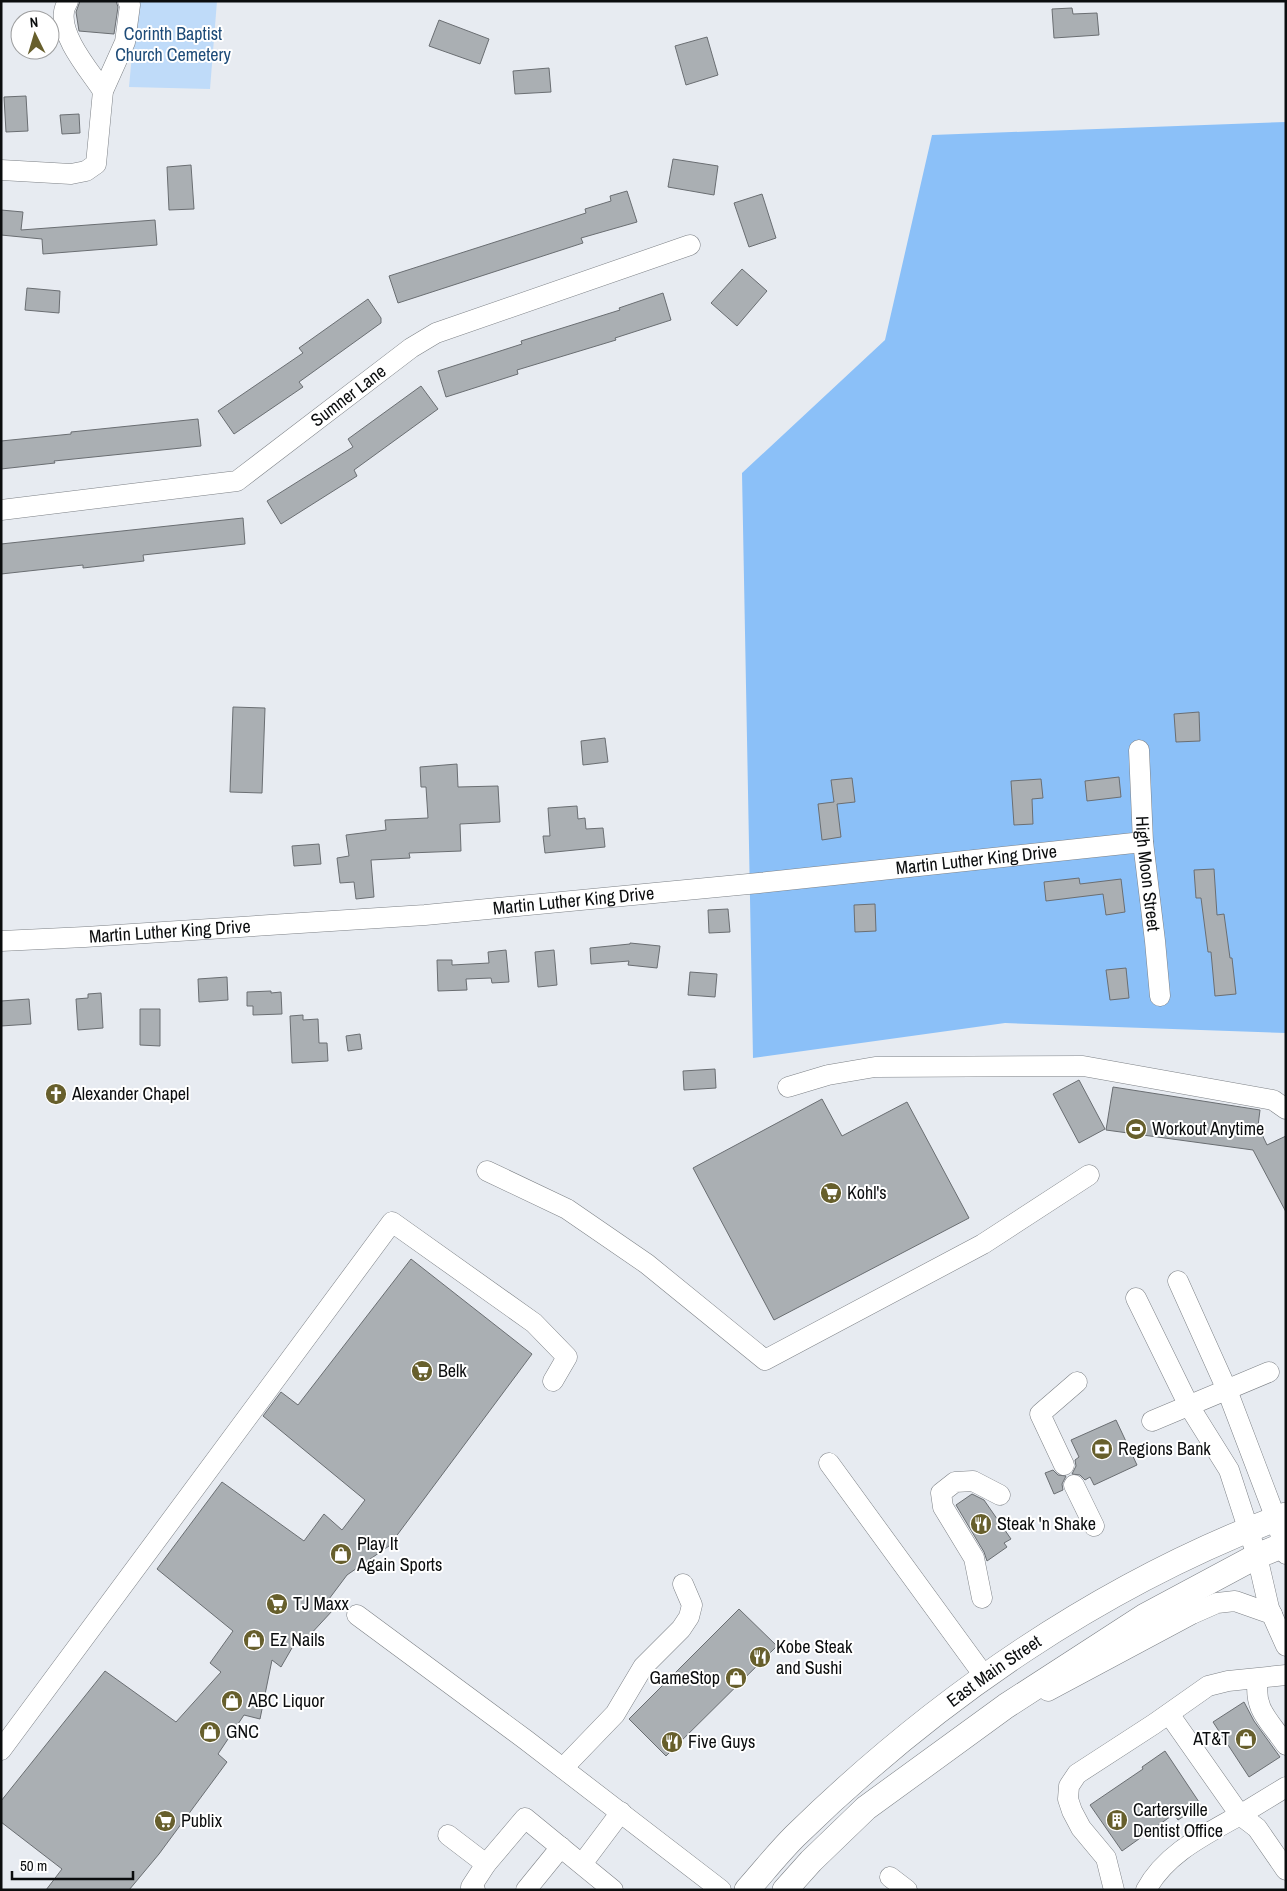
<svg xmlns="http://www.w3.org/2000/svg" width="1287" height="1891" font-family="'Archivo Narrow',sans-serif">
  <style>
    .green { fill: #bfdbf9 }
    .forest { fill: #8bc0f8 }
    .building { fill: #aaafb3; stroke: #6a6e72 }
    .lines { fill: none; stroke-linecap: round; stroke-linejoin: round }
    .minor-casing { stroke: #7d8186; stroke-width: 21 }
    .major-casing { stroke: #7d8186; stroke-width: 26 }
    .minor { stroke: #fff; stroke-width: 20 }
    .major { stroke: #fff; stroke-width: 25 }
    .labels { text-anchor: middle; stroke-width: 4; stroke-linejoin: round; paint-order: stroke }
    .park-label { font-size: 18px; fill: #1d4b78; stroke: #fff }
    .street-label { font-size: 18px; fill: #0b0d0e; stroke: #fff }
    .poi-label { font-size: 18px; fill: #0b0d0e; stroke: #fff; text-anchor: start }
  </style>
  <rect width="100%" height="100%" fill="#e7ebf1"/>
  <path class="green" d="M137,1H217L210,89L129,87Z"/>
  <path class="forest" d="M1286,122V1033L1005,1023L753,1058L742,473L885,340L932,135Z"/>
  <path class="building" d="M80,1H116L118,7L114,34L79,31L76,12Z
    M1072,8L1073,14L1097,13L1099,35L1054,38L1052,9Z
    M439,20L489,39L480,64L429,46Z
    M707,37L718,75L686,85L675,46Z
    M549,68L551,92L515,94L513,71Z
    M26,96L28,131L6,132L4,97Z
    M79,114L80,133L62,134L60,115Z
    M673,159L718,166L714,195L668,187Z
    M191,165L194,209L169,210L167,167Z
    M627,191L637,222L581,238L583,243L398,303L389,276L586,213L585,209L611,201L610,196Z
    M762,194L776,238L749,247L734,203Z
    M1,210L23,212L21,230L155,220L157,245L43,254L42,239L1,235Z
    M742,269L767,291L737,326L711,303Z
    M27,288L60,291L59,313L25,310Z
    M663,293L671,320L615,338L616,340L517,370L518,374L446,397L438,371L522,344L521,341L620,310L619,308Z
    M368,299L381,318V323L299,382L303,387L234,434L218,411L303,353L299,348Z
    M421,386L438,409L354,470L357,476L281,524L267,501L353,447L348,439Z
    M198,419L201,446L54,461L55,463L1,469V441L71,434V432Z
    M243,518L245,544L143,555L144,561L83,568V565L1,574V544Z
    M233,707L265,708L262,793L230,792Z
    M1199,712L1200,741L1176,742L1174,714Z
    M605,738L608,762L583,765L581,741Z
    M457,764L458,787L498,786L500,822L460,824L461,851L409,853L410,858L371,860L374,897L356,899L354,882L340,883L337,858L349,856L346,835L386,830L385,820L428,818L426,787H421L420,767Z
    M1119,777L1121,797L1087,801L1085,781Z
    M852,778L855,802L837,804L841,837L822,840L818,804L834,802L831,780Z
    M1041,779L1043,798L1032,799L1033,824L1014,825L1011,781Z
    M577,806L578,819L585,818L586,829L603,828L605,847L545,853L543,836H550L548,808Z
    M319,844L321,864L294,866L292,846Z
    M1214,869L1217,915L1224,914L1230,958H1232L1236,994L1215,996L1211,952H1208L1201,898H1196L1194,870Z
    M1079,878L1080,884L1121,879L1125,912L1106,915L1103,894L1046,901L1044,882Z
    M875,904L876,931L855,932L854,905Z
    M728,909L730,932L709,933L708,910Z
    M630,943L660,946L657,968L628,965L629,961L591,964L590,948L630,944Z
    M506,950L509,982L492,983L491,978L466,979L467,990L438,991L437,960H452V965L489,963L488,952Z
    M554,950L557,985L538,987L535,952Z
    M1126,968L1129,998L1110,1000L1106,970Z
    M690,972L717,974L715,997L688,995Z
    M227,977L228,1000L199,1002L198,979Z
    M271,991V993L281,992L282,1014L253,1015V1006H247V992Z
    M101,993L103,1028L78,1030L76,999L88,998V994Z
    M29,999L31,1024L1,1026V1001Z
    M140,1009H160V1046L140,1045Z
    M303,1015V1020L318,1019L319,1043H327L328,1061L292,1063L290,1016Z
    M360,1034L362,1049L348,1051L346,1036Z
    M715,1069L716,1088L684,1090L683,1071Z
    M1079,1080L1105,1129L1079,1143L1053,1094Z
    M1113,1087L1260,1110L1258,1126L1267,1145L1286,1136V1212L1253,1150L1106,1130Z
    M822,1099L842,1136L907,1102L969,1218L774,1320L693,1168Z
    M411,1259L532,1354L389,1546L347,1575L326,1603L333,1610L308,1637L300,1634L281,1667L272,1660L260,1719L244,1715L218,1754L227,1762L159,1854L129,1890H46L62,1869L1,1822V1801L105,1671L176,1722L221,1672L210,1663L233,1631L157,1569L222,1482L304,1541L324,1514L342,1530L365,1500L263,1416L281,1392L298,1405Z
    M1116,1420L1137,1465L1094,1485L1090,1477L1085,1480L1080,1475L1072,1474L1076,1466L1075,1460L1079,1457L1071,1440Z
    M1053,1470L1058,1475L1066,1476L1062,1484L1063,1490L1054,1494L1045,1473Z
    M972,1494L984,1500L1011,1539L1004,1543L1007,1547L987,1561L984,1552L956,1505Z
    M739,1609L777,1646L666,1756L629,1719Z
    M1244,1702L1254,1721L1280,1757L1249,1777L1213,1722Z
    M1165,1751L1201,1805L1178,1820L1174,1814L1122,1851L1090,1805L1143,1769L1142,1767Z"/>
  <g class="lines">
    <g class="minor-casing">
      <g id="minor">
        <path d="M68,1C66,5 64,9 64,12C60,37 90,71 103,91"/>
        <path d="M1,170L71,174L86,171L96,164L103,91L125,42L130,5L128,1"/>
        <path id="s1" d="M1,510L237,481L411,348L436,333L690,245"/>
        <path id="s2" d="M1139,750L1143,842L1155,941L1160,996"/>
        <path id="s3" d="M1,941L85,937L425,915L759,883L1143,842"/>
        <path d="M788,1087L828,1075L875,1067L1083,1066L1273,1100L1286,1109"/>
        <path d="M487,1171L567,1209L647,1264L765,1360L983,1244L1089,1175"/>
        <path d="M1178,1281L1227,1390L1276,1519L1286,1554"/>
        <path d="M1136,1298L1189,1406L1229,1470L1257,1556L1269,1608L1286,1646"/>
        <path d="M1152,1421L1269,1372"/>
        <path d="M829,1463L985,1677"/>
        <path d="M1064,1465L1040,1414L1077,1382"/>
        <path d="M1074,1485L1094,1526"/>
        <path d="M982,1598L974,1558L943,1507L941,1493L955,1482L973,1481L1000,1495"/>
        <path d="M357,1615L526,1740L721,1890"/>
        <path d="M1258,1679C1253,1710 1270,1721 1286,1745"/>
        <path d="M1048,1691L1192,1614L1217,1603L1235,1601L1272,1614"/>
        <path d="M1169,1714L1240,1815L1286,1787"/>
        <path d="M1,1750L392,1222L534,1323L567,1357L553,1381"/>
        <path d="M563,1768L615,1714L643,1667L681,1629L689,1617L692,1605L683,1584"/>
        <path d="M448,1835L486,1864"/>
        <path d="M582,1864L621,1812"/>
        <path d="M890,1877L907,1890"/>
        <path d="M475,1890L471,1887L486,1864L525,1818L613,1890"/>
        <path d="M526,1890L561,1847"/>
        <path d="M1114,1890L1106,1858L1081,1828L1072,1811L1068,1799L1069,1786L1077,1774L1154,1724L1208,1686L1228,1681L1286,1675"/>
        <path d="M1146,1890C1166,1853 1205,1835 1240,1815L1257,1828L1286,1870"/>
      </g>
    </g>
    <g class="major-casing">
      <g id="major">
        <path id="s4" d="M747,1890C763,1872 778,1853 795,1836C935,1699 1101,1584 1286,1515"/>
        <path d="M785,1890L811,1861L866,1808L1006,1706L1145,1616L1257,1556L1286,1544"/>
      </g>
    </g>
    <use href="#minor" class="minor"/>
    <use href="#major" class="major"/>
  </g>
  <defs>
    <g id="church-disc" transform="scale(1.125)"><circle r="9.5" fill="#675f2c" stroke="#fff"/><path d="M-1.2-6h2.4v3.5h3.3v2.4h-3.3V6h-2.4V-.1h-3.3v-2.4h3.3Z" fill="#fff"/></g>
    <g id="stadium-disc" transform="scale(1.125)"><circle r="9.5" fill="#675f2c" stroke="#fff"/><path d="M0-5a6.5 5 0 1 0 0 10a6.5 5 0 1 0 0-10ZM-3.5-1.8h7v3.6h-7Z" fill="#fff"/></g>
    <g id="supermarket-disc" transform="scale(1.125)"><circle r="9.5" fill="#675f2c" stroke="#fff"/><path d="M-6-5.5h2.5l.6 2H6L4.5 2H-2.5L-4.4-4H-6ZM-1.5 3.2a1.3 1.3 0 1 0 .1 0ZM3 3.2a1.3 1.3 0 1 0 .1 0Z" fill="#fff"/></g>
    <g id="bank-disc" transform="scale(1.125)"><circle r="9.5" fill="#675f2c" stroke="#fff"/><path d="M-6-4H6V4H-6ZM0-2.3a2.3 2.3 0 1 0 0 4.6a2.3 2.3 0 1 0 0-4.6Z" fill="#fff"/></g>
    <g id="restaurant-disc" transform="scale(1.125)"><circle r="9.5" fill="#675f2c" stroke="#fff"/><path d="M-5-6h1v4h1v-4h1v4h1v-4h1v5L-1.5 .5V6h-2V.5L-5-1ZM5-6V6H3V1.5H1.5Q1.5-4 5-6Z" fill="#fff"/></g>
    <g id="shop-disc" transform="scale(1.125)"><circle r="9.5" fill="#675f2c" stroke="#fff"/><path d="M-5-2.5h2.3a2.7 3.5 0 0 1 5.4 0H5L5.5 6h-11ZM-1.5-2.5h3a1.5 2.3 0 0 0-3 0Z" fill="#fff"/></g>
    <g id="building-disc" transform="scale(1.125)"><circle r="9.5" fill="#675f2c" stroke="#fff"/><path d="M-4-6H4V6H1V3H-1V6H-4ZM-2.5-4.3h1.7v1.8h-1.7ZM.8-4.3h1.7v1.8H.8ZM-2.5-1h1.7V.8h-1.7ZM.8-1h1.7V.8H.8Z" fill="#fff"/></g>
  </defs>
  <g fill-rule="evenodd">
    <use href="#church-disc" x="56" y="1094"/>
    <use href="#stadium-disc" x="1136" y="1129"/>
    <use href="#supermarket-disc" x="831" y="1193"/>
    <use href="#supermarket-disc" x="422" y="1371"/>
    <use href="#bank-disc" x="1102" y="1449"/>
    <use href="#restaurant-disc" x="981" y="1524"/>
    <use href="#shop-disc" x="341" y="1554"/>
    <use href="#supermarket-disc" x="277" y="1604"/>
    <use href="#shop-disc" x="254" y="1640"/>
    <use href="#restaurant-disc" x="760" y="1657"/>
    <use href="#shop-disc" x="736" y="1678"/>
    <use href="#shop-disc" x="232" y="1701"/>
    <use href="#shop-disc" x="210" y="1732"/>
    <use href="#shop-disc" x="1246" y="1739"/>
    <use href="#restaurant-disc" x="672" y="1742"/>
    <use href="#building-disc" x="1117" y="1820"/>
    <use href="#supermarket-disc" x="165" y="1821"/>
  </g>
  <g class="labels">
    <g class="park-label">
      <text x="173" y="40">Corinth Baptist<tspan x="173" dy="21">Church Cemetery</tspan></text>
    </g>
    <g class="street-label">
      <text dy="6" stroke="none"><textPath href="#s1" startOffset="378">Sumner Lane</textPath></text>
      <text dy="6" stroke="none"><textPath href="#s3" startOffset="979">Martin Luther King Drive</textPath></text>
      <text dy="6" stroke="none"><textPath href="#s2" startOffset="124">High Moon Street</textPath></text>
      <text dy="6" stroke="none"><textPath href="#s3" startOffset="574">Martin Luther King Drive</textPath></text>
      <text dy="6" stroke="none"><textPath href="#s3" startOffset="169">Martin Luther King Drive</textPath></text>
      <text dy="6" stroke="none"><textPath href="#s4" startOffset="331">East Main Street</textPath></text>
    </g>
    <g class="poi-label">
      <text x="72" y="1100">Alexander Chapel</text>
      <text x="1152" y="1135">Workout Anytime</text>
      <text x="847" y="1199">Kohl's</text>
      <text x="438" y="1377">Belk</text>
      <text x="1118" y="1455">Regions Bank</text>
      <text x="997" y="1530">Steak 'n Shake</text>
      <text x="357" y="1550">Play It<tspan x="357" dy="21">Again Sports</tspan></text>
      <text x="293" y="1610">TJ Maxx</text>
      <text x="270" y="1646">Ez Nails</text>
      <text x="776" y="1653">Kobe Steak<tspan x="776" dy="21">and Sushi</tspan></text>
      <text x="720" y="1684" text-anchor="end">GameStop</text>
      <text x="248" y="1707">ABC Liquor</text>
      <text x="226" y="1738">GNC</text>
      <text x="1230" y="1745" text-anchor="end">AT&amp;T</text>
      <text x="688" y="1748">Five Guys</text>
      <text x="1133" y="1816">Cartersville<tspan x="1133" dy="21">Dentist Office</tspan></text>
      <text x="181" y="1827">Publix</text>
    </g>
  </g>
  <rect width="1287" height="1891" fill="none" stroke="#0b0d0e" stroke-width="5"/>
  <g transform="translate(35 35) rotate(355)"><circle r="24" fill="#ffffff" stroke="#9d9e9f"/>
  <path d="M0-4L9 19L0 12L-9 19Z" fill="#675f2c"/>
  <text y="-8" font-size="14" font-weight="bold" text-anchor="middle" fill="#0b0d0e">N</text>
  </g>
  <path d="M12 1871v8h121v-8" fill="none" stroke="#0b0d0e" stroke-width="2.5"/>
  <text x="20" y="1871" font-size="15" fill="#0b0d0e" stroke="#ffffff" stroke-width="4" paint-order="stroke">50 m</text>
</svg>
